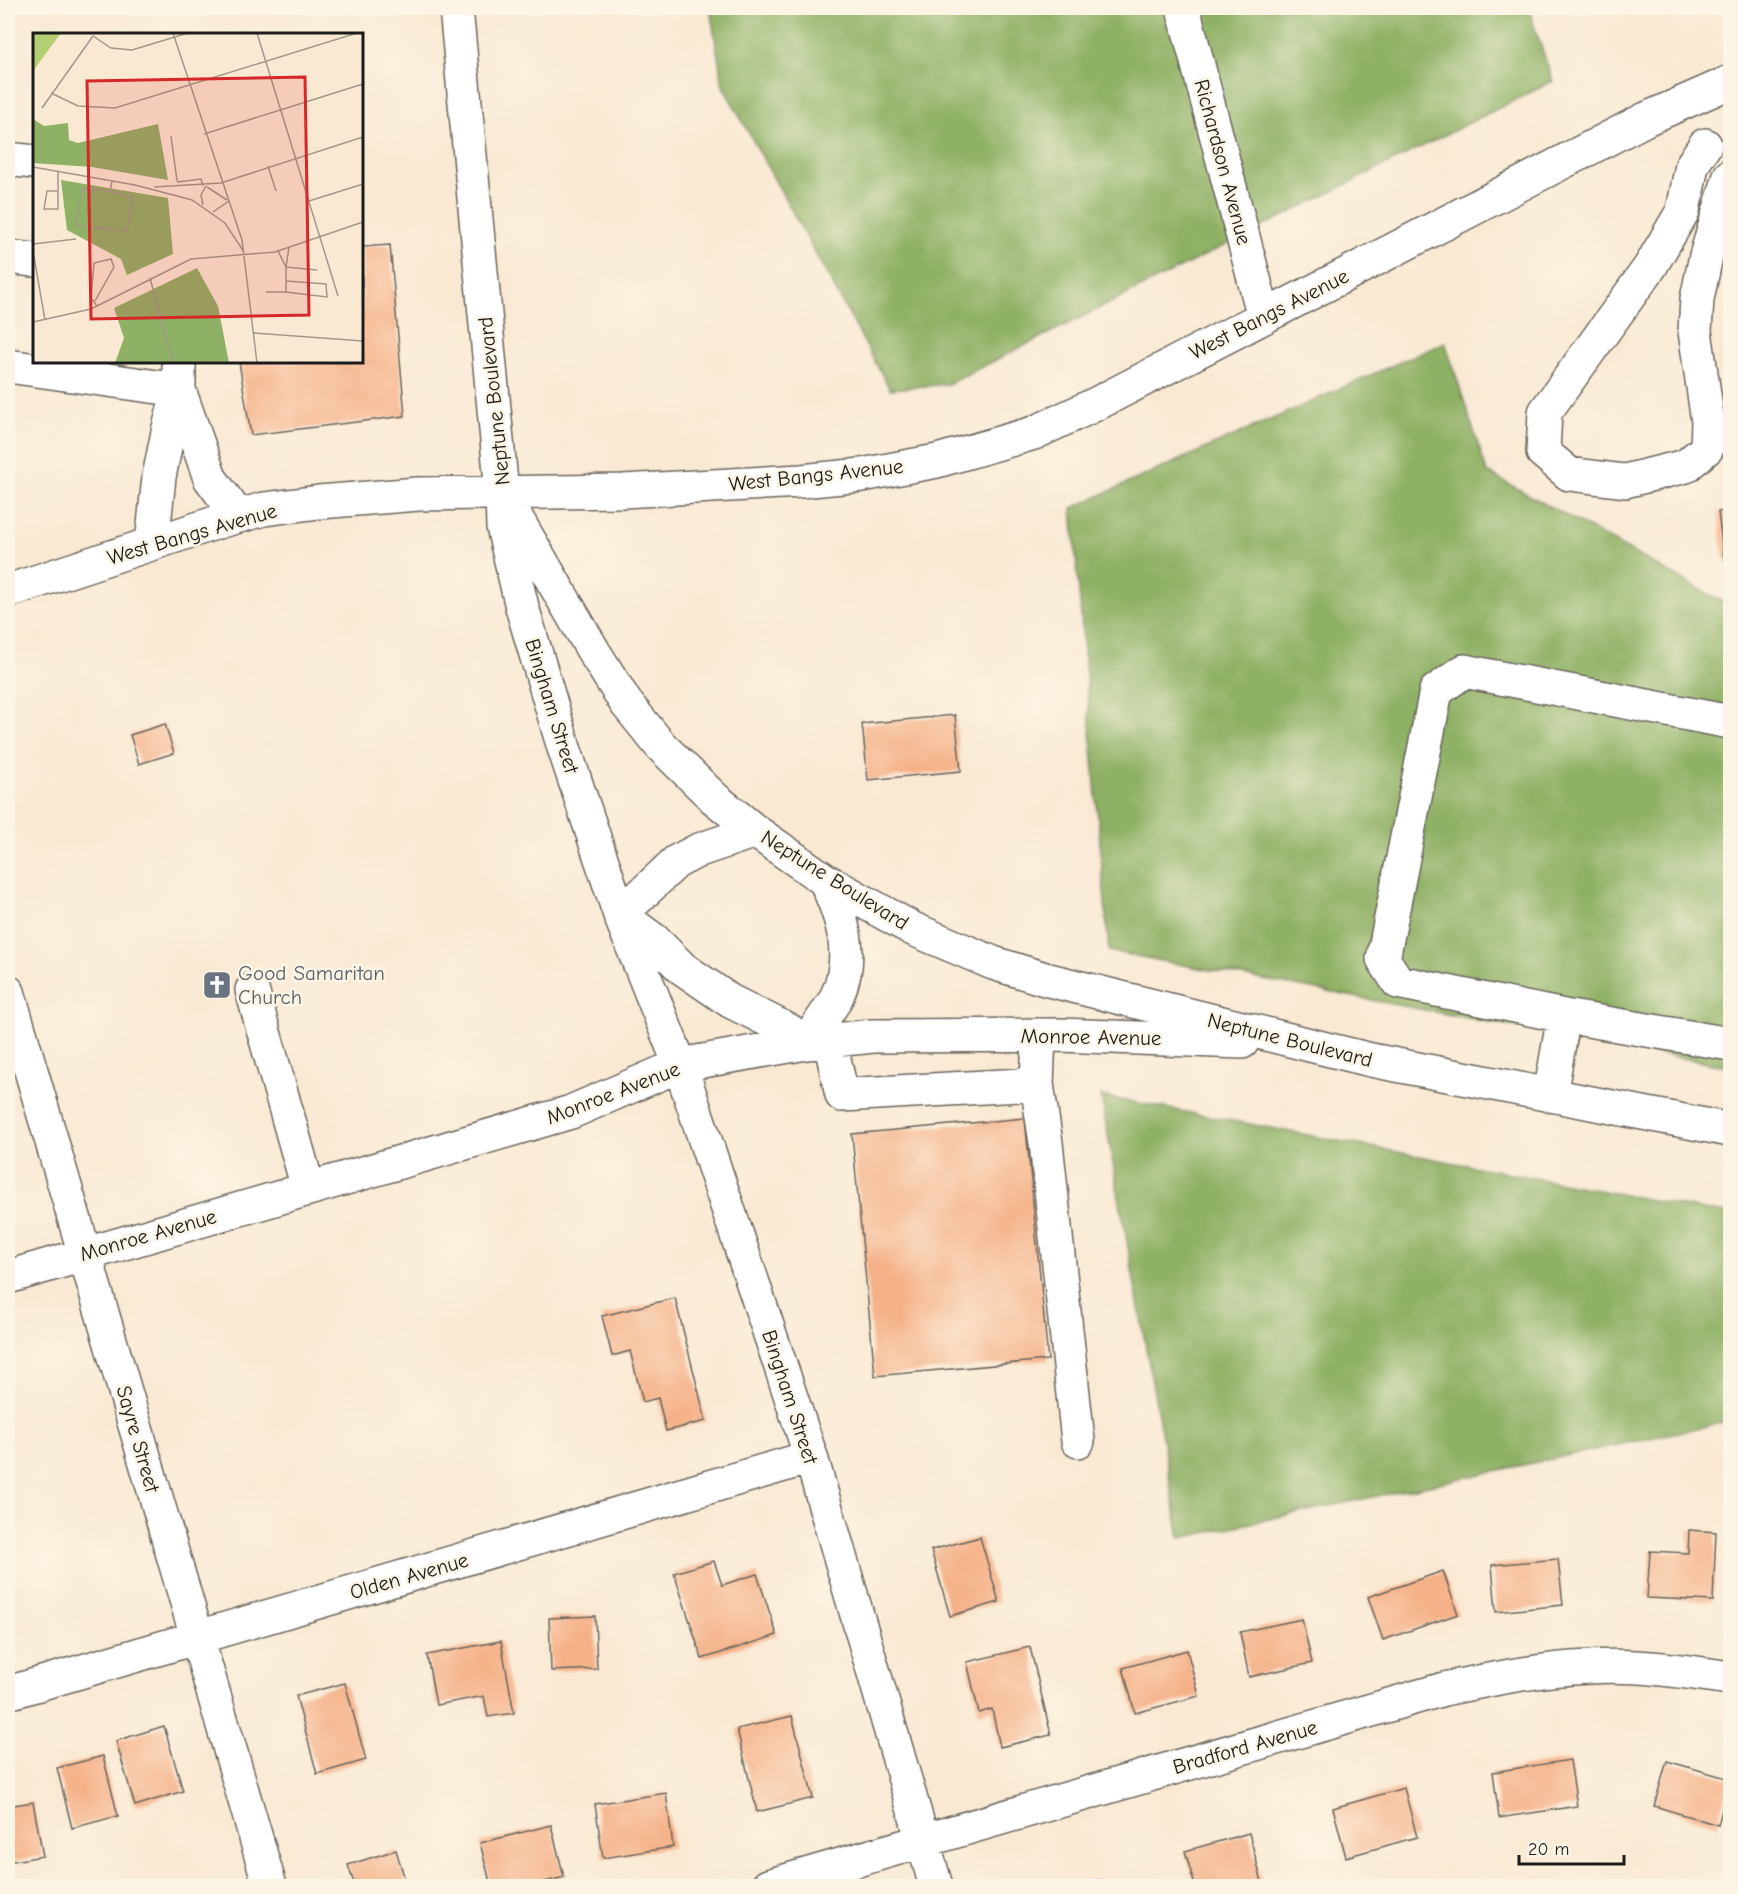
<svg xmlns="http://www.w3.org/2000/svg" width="1738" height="1894" font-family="'Comic Neue',sans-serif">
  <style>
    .forest { fill: #8fb165; stroke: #566640; stroke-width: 1.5 }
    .building { fill: #f5b289 }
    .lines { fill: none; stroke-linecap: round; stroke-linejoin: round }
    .minor-casing { stroke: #69645c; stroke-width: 36 }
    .minor { stroke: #fff; stroke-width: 33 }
    .labels { text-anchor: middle; stroke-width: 5; stroke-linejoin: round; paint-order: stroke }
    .street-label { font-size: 21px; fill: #1c1c1c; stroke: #fcf5e5 }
    .worship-label { font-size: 21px; fill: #5b616d; stroke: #fcf5e5; text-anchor: start }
    .inset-road { fill: none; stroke: #a1978a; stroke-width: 1.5 }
    .view { fill: #d62828; fill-opacity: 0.15; stroke: #d62828; stroke-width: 3 }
    .inset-edge { fill: none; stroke: #1c1c1c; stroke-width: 3 }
  </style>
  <rect width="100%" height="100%" fill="#fcf5e5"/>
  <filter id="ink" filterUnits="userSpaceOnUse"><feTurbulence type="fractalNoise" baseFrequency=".0167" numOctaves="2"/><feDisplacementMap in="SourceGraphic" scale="12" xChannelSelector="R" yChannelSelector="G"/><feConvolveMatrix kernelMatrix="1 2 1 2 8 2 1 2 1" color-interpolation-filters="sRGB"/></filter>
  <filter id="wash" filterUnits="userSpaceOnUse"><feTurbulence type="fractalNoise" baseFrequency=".008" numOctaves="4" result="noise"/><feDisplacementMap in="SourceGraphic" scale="24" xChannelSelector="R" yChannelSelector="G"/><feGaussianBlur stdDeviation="1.35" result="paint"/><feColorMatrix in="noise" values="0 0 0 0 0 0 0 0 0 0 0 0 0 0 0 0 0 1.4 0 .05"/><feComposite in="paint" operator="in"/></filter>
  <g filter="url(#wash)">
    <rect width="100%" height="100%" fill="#f9e9d3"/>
    <path class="forest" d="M710,8H1528L1553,81L948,384L890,389L723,86Z
      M1445,342L1487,472L1730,606V1067L1109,951L1072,508Z
      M1101,1096L1709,1211L1730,1213V1421L1180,1538Z"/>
    <g id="blocks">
      <path class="building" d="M390,245L405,416L251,435L239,362H362V247Z
        M1730,510V558L1724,559L1718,512Z
        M955,715L961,771L868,780L862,724Z
        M165,724L174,753L139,764L130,735Z
        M1025,1118L1048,1360L875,1376L852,1134Z
        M675,1298L706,1421L666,1431L658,1398L643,1402L630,1351L612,1356L602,1316Z
        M1689,1530L1716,1532L1713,1601L1647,1598L1650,1551L1688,1553Z
        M980,1537L999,1602L950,1616L931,1550Z
        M1558,1559L1563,1605L1496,1612L1492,1565Z
        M714,1561L722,1585L757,1574L777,1635L702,1659L674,1573Z
        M1443,1571L1458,1614L1383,1640L1368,1597Z
        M595,1616L597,1669L551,1671L549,1618Z
        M1302,1619L1312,1663L1249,1677L1240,1632Z
        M501,1641L514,1713L488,1717L484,1696L436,1705L427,1655Z
        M1030,1647L1051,1735L1000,1747L992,1709L979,1713L967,1662Z
        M1187,1650L1199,1696L1135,1713L1123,1668Z
        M345,1683L366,1760L317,1774L296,1696Z
        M792,1716L813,1798L757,1812L737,1729Z
        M164,1726L183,1791L135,1806L116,1741Z
        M103,1756L118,1816L72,1828L57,1768Z
        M1570,1760L1577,1806L1499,1818L1493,1772Z
        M1667,1761L1730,1779L1718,1825L1654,1806Z
        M1404,1788L1417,1837L1346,1857L1333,1808Z
        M666,1793L673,1847L603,1858L595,1804Z
        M33,1802L43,1856L8,1862V1806Z
        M551,1825L564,1877L537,1884L538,1886H491L480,1843Z
        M1249,1833L1262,1882L1245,1886H1195L1185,1851Z
        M396,1850L407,1886H355L348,1865Z
        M1099,1880L1101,1886H1074V1885Z"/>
    </g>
  </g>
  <g filter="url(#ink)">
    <use href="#blocks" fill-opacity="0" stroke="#69645c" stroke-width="1.5"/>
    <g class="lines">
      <g class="minor-casing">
        <path id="minor" d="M456,8L502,493L503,527L522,607L564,748L620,915L680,1065L811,1457L936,1886
          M1183,8L1264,317
          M1705,145L1692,165L1683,211L1650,267L1545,412L1543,452L1569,474L1625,481L1686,466L1707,448L1708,422L1695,331L1697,299L1706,256L1730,176
          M8,159L34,162
          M8,257L34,260
          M8,366L179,390V362
          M507,502L594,652L626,703L661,746L714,798L755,831L825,880L913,929L993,963L1045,979L1310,1045L1371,1060L1730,1130
          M152,544L159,477L168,432L179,390L210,478L238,516
          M8,591L221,521L264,509L319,502L418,494L623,491L801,481L862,475L937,461L1034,433L1096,404L1646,119L1730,82
          M620,915L654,940L682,968L730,1001L788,1030L806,1043
          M620,915L676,862L699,850L755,831
          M252,990L308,1188
          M8,992L270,1886
          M1564,1016L1730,1044
          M830,1041L842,1095L1037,1084L1039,1035
          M806,1043C816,1028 829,1012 837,996C855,955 843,918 825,880
          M1037,1084L1046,1143L1078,1441
          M1550,1095L1564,1016L1398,982L1383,959L1436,691L1464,671L1730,722
          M8,1277L571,1112L680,1065L806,1043L873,1036L1060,1035L1242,1042
          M8,1693L811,1457
          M768,1886L1444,1689C1492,1679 1540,1669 1589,1667C1636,1664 1684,1671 1730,1678"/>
      </g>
      <use href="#minor" class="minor"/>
    </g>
  </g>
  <defs>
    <g id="church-square" transform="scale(1.5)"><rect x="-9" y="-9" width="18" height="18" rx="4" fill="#6b7280" stroke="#fcf5e5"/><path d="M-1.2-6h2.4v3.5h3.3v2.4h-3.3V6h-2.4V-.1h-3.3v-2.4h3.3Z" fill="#fff"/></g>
  </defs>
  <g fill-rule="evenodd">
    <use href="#church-square" x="217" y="985"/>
  </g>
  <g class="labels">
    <g class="street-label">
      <text transform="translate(1223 162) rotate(75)" y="7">Richardson Avenue</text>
      <text transform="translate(1269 314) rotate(-27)" y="7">West Bangs Avenue</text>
      <text transform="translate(494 401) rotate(-96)" y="7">Neptune Boulevard</text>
      <text transform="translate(816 475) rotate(-6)" y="7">West Bangs Avenue</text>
      <text transform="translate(192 534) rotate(-16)" y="7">West Bangs Avenue</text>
      <text transform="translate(552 706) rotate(73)" y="7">Bingham Street</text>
      <text transform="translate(835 880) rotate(32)" y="7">Neptune Boulevard</text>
      <text transform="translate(1091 1037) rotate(1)" y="7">Monroe Avenue</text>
      <text transform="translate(1290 1040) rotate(14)" y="7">Neptune Boulevard</text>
      <text transform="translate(613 1093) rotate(-21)" y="7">Monroe Avenue</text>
      <text transform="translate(148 1235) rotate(-16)" y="7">Monroe Avenue</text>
      <text transform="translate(790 1397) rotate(72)" y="7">Bingham Street</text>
      <text transform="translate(138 1439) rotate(74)" y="7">Sayre Street</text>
      <text transform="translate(409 1576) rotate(-16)" y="7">Olden Avenue</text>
      <text transform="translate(1245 1747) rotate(-16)" y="7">Bradford Avenue</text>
    </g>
    <g class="worship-label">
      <text x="238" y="980">Good Samaritan<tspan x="238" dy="24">Church</tspan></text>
    </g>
  </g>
  <g transform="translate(33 33)">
    <rect width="330" height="330" fill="#f9e9d3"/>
    <path d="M0,0H28L0,38Z" fill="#b4ce73"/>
    <path d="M0,86L11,93L35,90L36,107L45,110L125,91L135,147L59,134L0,130ZM28,147L135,165L140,221L94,242L88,226L34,197ZM164,235L185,273L196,330H82L91,305L81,275Z" fill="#8fb165"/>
    <path class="inset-road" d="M140,0L209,207L224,330M224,0L305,263M60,3L78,15L99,17L155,0M18,60L45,73L82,75L324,0M9,75L60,3M171,101L330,51M138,103L144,148M235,133L243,158M0,134L102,152L159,167L192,190L211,219M144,149L168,146L170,153M121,154L188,150L330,104M174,154L194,167M24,158H14L11,176H25V138M77,158L49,156L43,189L46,193L94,198L100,165L77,158L79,148M276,168L330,151M170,172L168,162L173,153M180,179L196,168M0,211L43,206M0,218L12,287M245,218L253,234L256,214M117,245L140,330M253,248L293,251L294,264L253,259V234L284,237M233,259H253M62,268L81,234L78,226L61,230L58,265L64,273M0,289L58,276L158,226L242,219L330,189M221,300L330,308"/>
    <path class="view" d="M272,44L276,282L58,286L54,48Z"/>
    <rect width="330" height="330" class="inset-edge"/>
  </g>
  <rect width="1738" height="1894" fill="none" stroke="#fcf5e5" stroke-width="30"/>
  <path d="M1519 1855v9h105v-9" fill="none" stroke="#1c1c1c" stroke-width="3"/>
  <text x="1528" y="1855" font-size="18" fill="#1c1c1c" stroke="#fcf5e5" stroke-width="4.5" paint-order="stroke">20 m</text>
</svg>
